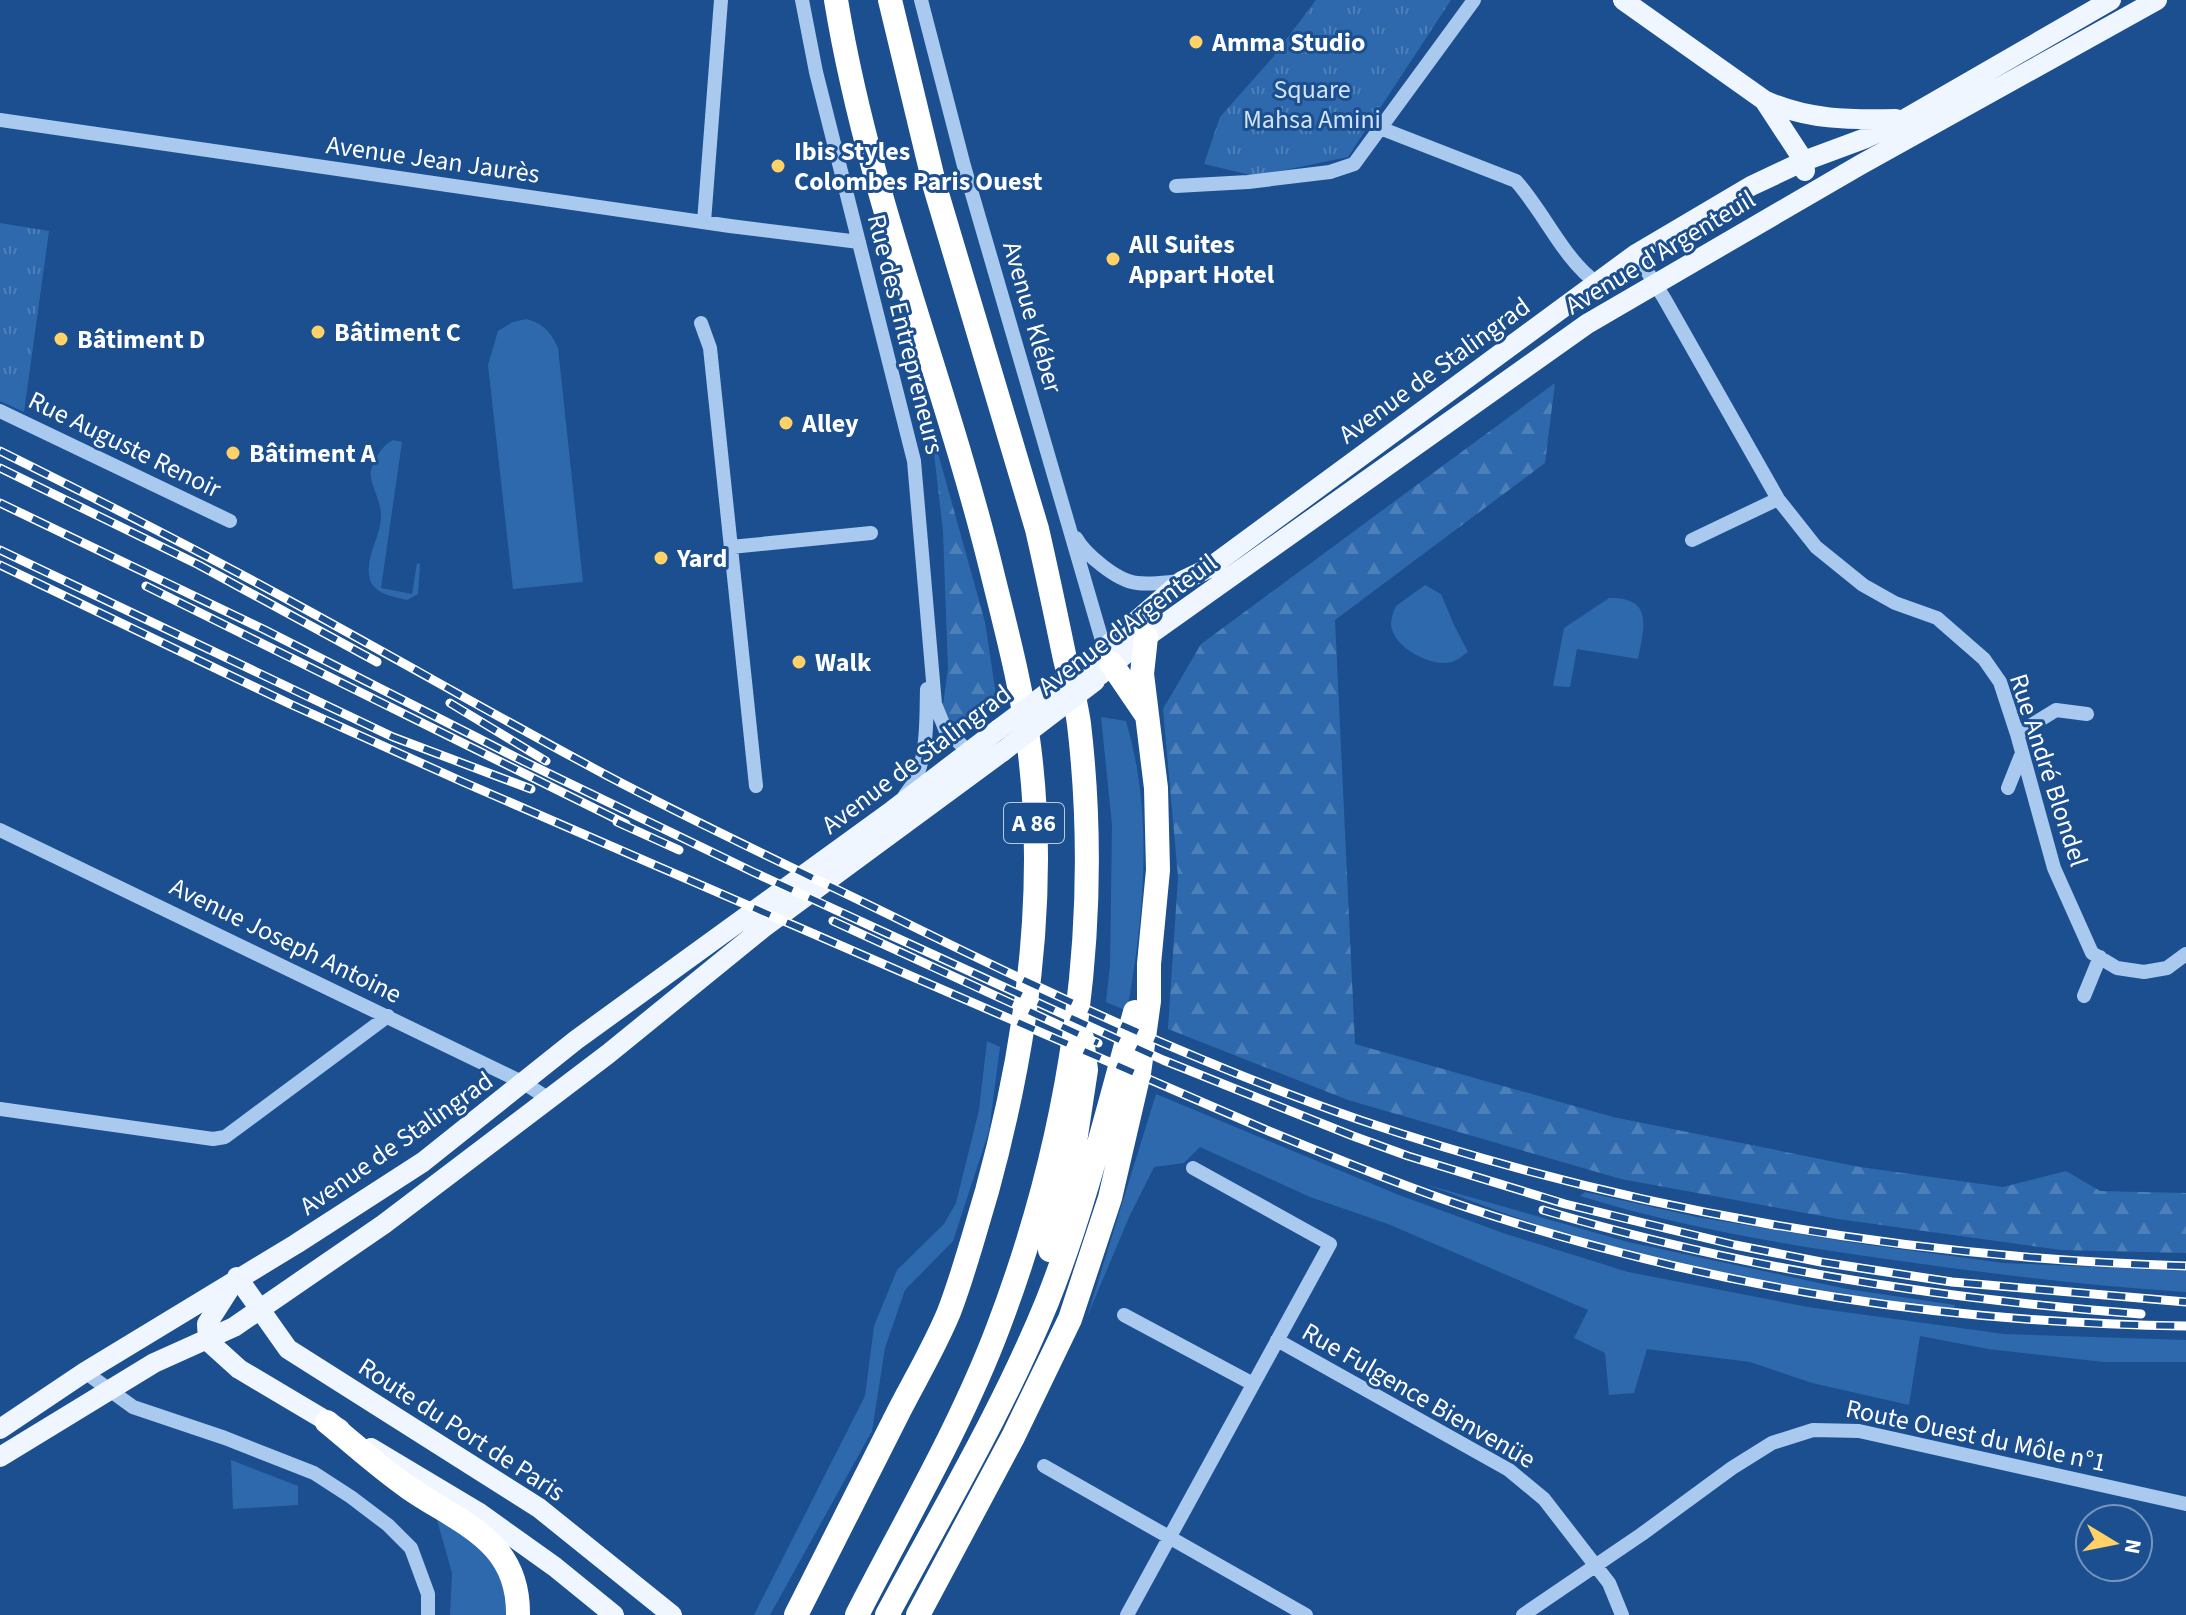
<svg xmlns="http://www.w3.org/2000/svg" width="2186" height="1615" font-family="'Source Sans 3',sans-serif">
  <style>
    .grass { fill: #2e69ad }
    .forest { fill: url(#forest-firs) }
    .park { fill: url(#park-tufts) }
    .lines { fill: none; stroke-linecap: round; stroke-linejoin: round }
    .minor { stroke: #a9c9ee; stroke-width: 14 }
    .major { stroke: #f0f6ff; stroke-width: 20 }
    .highway { stroke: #fff; stroke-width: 24 }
    .rail-casing { stroke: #fff; stroke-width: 9 }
    .rail { stroke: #1b4f8f; stroke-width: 6; stroke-dasharray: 18; stroke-linecap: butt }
    .major-bridge { stroke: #f0f6ff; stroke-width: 20 }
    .poi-dot { fill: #ffd166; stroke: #1b4f8f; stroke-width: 3 }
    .labels { text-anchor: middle; stroke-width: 6; stroke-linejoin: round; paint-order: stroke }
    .shield { fill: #1b4f8f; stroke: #bbcadd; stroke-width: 2 }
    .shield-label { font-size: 24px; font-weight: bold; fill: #fff }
    .poi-label { font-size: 26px; font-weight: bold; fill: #fff; stroke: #1b4f8f; text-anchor: start }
    .park-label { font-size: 26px; fill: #cfe3fa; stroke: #1b4f8f }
    .street-label { font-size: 26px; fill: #fff; stroke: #1b4f8f }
  </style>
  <defs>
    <pattern id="forest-firs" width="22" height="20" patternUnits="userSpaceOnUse" patternTransform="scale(2)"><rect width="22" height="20" fill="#2e69ad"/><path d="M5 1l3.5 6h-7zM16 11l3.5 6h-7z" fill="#4d80b9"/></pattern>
    <pattern id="park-tufts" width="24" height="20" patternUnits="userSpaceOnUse" patternTransform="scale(2)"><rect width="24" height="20" fill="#2e69ad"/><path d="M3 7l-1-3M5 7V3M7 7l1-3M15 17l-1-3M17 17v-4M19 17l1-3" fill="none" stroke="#4d80b9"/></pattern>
  </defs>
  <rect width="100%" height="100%" fill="#1b4f8f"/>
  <path class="grass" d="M526,319C544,324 550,331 558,348L583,582L513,589L488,365L498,331L513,322Z
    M393,440L402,442L381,588L412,594L417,563L420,564L418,594L407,600C394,597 375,594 370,580C364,559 380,538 381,518C382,500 368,482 371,470C374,458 383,445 393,440Z
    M1425,585L1441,594L1454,625L1468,652C1463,655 1458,660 1452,662C1431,668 1393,647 1391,625C1391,618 1393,612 1396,606Z
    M1609,598C1654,597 1644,627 1638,659L1577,649L1570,687L1553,686L1564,628Z
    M1101,717L1126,721C1154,815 1144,916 1127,1011L1106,1002L1110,965L1112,825Z
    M987,1041L1000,1047L989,1131L953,1241L905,1290L885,1348L872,1431L770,1615H754L865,1396L874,1326L897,1270L944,1224L956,1203L979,1110Z
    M1156,1094L1399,1195L1506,1234L1628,1272L1808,1307L2004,1334L2186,1340V1362H2104L1988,1349L1920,1336L1909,1405L1812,1383L1750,1362L1647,1349L1634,1393L1609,1395L1605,1353L1574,1338L1588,1310L1388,1224L1310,1197L1200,1147L1184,1163L1154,1167L1130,1215L1087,1317Z
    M1424,1184L1628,1242L1847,1289L1955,1305L1954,1311C1832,1295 1710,1275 1591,1241C1534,1226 1479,1203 1424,1184Z
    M1585,1192L1697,1217L1855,1243L2003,1263L2186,1271V1292C2093,1286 2001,1275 1908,1262C1798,1247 1687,1229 1580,1196Z
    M231,1460L298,1486V1505L233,1509Z
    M437,1520C485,1547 505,1554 509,1615H450L452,1573Z"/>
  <path class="forest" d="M1555,383L1545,463L1335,620L1355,1044L1613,1117L1860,1167L2003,1187L2066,1171L2100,1191L2186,1193V1253L2061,1250L1838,1219L1621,1179L1348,1100L1168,1029L1178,877L1163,709L1201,644Z
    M931,428L985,622L996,695L970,720L959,724L949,720L943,705L948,669L943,531Z"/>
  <path class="park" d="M1316,0H1451L1348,157L1255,176L1204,164L1220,117L1273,57Z
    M0,223L49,231L24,412L0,401Z"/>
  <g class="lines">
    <path class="minor" d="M802,0L816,72L914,461L935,704L946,731L974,756
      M921,0L964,166L1106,654
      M0,120L730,226L859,242
      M1380,128L1516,181C1544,212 1564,260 1597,283
      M1176,186L1248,182L1330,172L1354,164L1474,0
      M704,222L721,0
      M1636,254L1664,298L1778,499L1816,547L1863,585L1895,603L1937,618L1984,659L2000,682L2017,734L2054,868L2092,953L2117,968L2144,972L2167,968L2186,954
      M701,323L710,348L756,786
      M0,411L230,521
      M1076,538C1085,554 1117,581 1137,583C1151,585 1167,582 1182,581
      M1692,540L1778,499
      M731,547L871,533
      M2017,734L2056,710L2087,714
      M2008,788L2022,753
      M905,795C929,767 926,724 927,689
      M0,830L524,1083L549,1099
      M2084,996L2100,957
      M0,1109L213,1139L225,1137L388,1016
      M1124,1315L1253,1384
      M1277,1340L1509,1470L1544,1499L1609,1583L1622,1615
      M85,1372L133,1407L225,1438L314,1473L351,1497L388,1525L411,1548L428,1594V1615
      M1044,1466L1306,1615
      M1127,1615L1330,1244L1193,1168
      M1523,1615L1642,1534L1732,1468L1772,1443L1813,1430L1859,1431L2186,1504"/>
    <path class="major" d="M1623,0L1764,100L1804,161L1805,171
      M1764,100C1807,120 1850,120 1896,119
      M1091,660L1182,581L1209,568L1636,254L1751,186L1804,161L1866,138L1905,119L2111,0
      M1100,675L1146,637L1587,324L1860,165L2157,0
      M237,1277L288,1349L539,1508L672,1615
      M208,1341L239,1369L340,1429
      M208,1341L207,1324L230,1288
      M0,1429L85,1372L296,1244L423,1162L576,1040L893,810L999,729
      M371,1448L478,1512L555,1567L614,1615
      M0,1457L154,1363L234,1327L384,1224L608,1054L763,928L1002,752"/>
    <path class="highway" d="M1111,663L1145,713
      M1050,1250L1073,1155L1086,1070L1082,1038
      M327,1422C354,1444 380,1468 409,1488C461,1524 519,1540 518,1615
      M796,1615C830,1547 865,1479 899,1411C916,1378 935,1346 949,1312C964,1273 975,1231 987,1191C1026,1049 1048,894 1029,746C1022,688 1006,629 992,572C945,380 868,196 836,0
      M857,1615C905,1521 961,1426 998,1328C1071,1136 1103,929 1079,724C1076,702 1070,680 1065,659C1056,616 1047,572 1037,529L935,187L890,0
      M887,1615C942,1512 1003,1410 1047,1302C1084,1209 1108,1109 1135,1012
      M918,1615L1013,1437L1070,1319L1110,1198L1139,1073L1149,1001V964L1158,870L1156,788L1142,674L1146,637"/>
    <g class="rail-casing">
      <path id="rail" d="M0,451C103,502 205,554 305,609C406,664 505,721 606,775C704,827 804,873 904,922C1052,995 1204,1066 1360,1120C1625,1210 1907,1258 2186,1266
        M0,468L199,565L377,662
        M0,503L263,629L523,761L753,872L1163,1060L1353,1136L1408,1156L1565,1204L1735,1245L1821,1262L1952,1282L2186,1302
        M0,550L393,737L531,789
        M0,565L290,704L463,782L1271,1132C1344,1162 1418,1192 1493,1216C1722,1289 1946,1323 2186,1326
        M146,586L626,824
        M450,703L546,761
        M617,822L679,850
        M833,921L1098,1043
        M1543,1210C1738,1268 1939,1299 2141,1314"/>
    </g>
    <use href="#rail" class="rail"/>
    <path class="major-bridge" d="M999,729L1091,660
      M1002,752L1095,681"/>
  </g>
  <g class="poi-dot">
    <circle cx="1196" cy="42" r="8"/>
    <circle cx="778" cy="166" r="8"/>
    <circle cx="1113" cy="259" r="8"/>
    <circle cx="318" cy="332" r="8"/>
    <circle cx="61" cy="339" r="8"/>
    <circle cx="786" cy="423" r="8"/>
    <circle cx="233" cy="453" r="8"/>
    <circle cx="661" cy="558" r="8"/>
    <circle cx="799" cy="662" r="8"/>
  </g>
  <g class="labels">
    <rect class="shield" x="1004" y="803" width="60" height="40" rx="6"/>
    <g class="shield-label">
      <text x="1034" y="831">A 86</text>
    </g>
    <g class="poi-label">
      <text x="1212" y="51">Amma Studio</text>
      <text x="794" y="160">Ibis Styles<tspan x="794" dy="30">Colombes Paris Ouest</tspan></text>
      <text x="1129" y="253">All Suites<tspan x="1129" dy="30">Appart Hotel</tspan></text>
      <text x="334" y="341">Bâtiment C</text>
      <text x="77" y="348">Bâtiment D</text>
      <text x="802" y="432">Alley</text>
      <text x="249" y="462">Bâtiment A</text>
      <text x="677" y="567">Yard</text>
      <text x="815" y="671">Walk</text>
    </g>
    <g class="park-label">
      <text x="1312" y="98">Square<tspan x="1312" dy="30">Mahsa Amini</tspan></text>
    </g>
    <g class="street-label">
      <text transform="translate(433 159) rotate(8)" y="9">Avenue Jean Jaurès</text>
      <text transform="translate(1660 252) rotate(-31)" y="9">Avenue d'Argenteuil</text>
      <text transform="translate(1033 317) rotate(74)" y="9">Avenue Kléber</text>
      <text transform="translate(906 334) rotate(76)" y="9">Rue des Entrepreneurs</text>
      <text transform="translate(1434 370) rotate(-36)" y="9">Avenue de Stalingrad</text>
      <text transform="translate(125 444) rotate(26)" y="9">Rue Auguste Renoir</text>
      <text transform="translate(1127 624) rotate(-37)" y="9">Avenue d'Argenteuil</text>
      <text transform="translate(916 759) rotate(-37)" y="9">Avenue de Stalingrad</text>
      <text transform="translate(2049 770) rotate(72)" y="9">Rue André Blondel</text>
      <text transform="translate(286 940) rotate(26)" y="9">Avenue Joseph Antoine</text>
      <text transform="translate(396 1143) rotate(-35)" y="9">Avenue de Stalingrad</text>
      <text transform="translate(1419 1395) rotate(30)" y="9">Rue Fulgence Bienvenüe</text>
      <text transform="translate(462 1429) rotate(33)" y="9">Route du Port de Paris</text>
      <text transform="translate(1976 1435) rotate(12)" y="9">Route Ouest du Môle n°1</text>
    </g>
  </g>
  <g transform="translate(2114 1543) rotate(100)"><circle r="38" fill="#1b4f8f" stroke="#7695bc" stroke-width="2"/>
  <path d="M0-6L14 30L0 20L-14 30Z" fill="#ffd166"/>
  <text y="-12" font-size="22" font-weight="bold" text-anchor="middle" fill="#ffffff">N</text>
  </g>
</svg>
